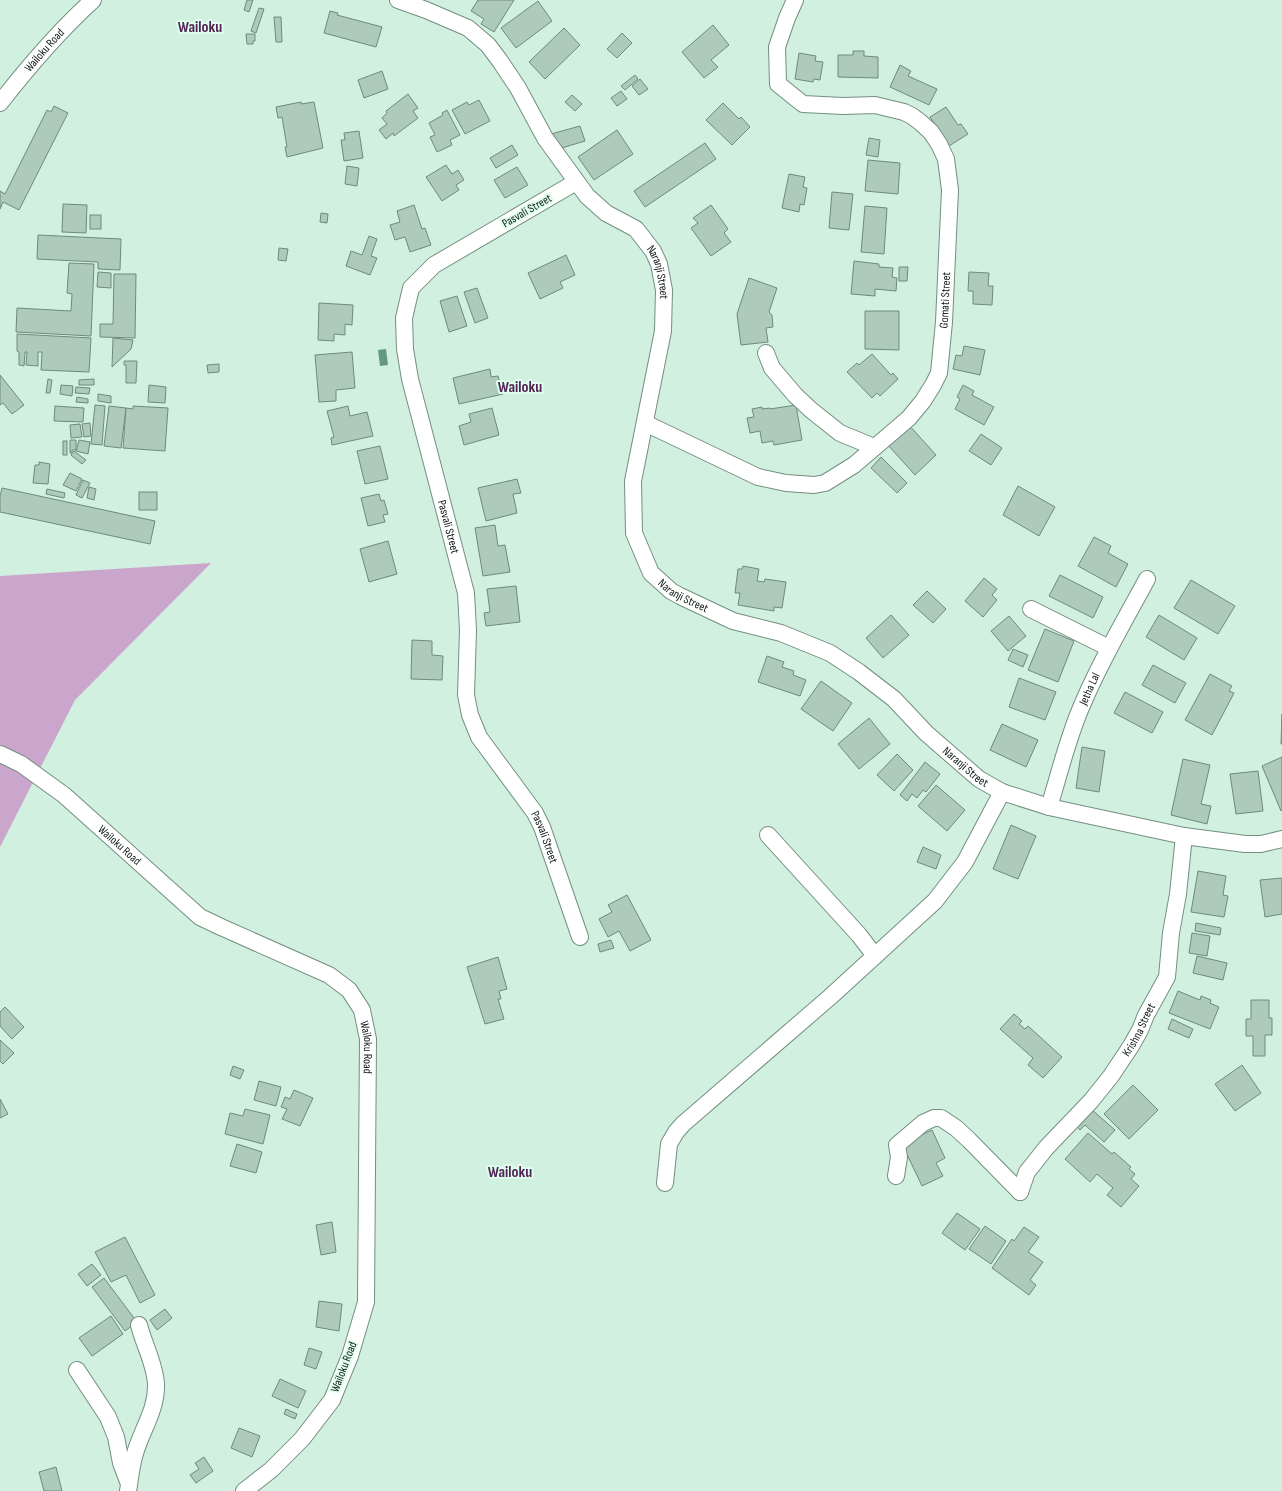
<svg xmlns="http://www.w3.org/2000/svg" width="1282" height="1491" font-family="'Sofia Sans Condensed',sans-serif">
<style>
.forest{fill:#caa6cd}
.water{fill:#65987e}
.building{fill:#adcaba;stroke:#6e8a7b}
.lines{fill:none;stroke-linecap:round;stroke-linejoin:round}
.minor-casing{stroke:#738f80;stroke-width:18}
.minor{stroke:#fff;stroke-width:16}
.labels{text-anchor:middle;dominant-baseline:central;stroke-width:4;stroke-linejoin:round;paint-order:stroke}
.street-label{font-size:12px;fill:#101b16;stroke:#dffeed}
.district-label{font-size:16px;font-weight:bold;fill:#532558;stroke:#dffeed}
</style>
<rect width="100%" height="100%" fill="#d2f0e0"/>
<!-- forest -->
<polygon class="forest" points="211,563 75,700 0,847 0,576"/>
<!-- water -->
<polygon class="water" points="386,349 388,365 380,366 378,350"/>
<!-- building -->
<g class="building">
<polygon points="247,0 253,0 249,12 244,10"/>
<polygon points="478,0 514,0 494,32 481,24 484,19 471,11"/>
<polygon points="538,1 552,21 516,48 501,28"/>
<polygon points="259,8 264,9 256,33 251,31"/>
<polygon points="330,11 338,13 337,15 382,27 376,47 324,33"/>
<polygon points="274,17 281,17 282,42 276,42"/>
<polygon points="713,25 729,45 711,60 718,67 704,78 682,52"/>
<polygon points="564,28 580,45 545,79 529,62"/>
<polygon points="622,33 632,43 617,58 607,49"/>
<polygon points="246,34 255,34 255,41 253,41 253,44 247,44"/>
<polygon points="853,51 864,51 864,56 878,57 878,78 838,77 838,55 853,55"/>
<polygon points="799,53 816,56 815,61 823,62 820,80 814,79 813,82 795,79"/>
<polygon points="900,65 911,71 908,76 937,89 929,105 890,87"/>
<polygon points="382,71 388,89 364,98 358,80"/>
<polygon points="635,75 638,79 625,90 621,86"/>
<polygon points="640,79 648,89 639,95 632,86"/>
<polygon points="621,91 627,99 617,106 611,98"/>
<polygon points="408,94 418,108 413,111 418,118 394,136 393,133 386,139 379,130 387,124 382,118 387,113 386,111"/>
<polygon points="572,95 582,104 575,111 565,102"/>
<polygon points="479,100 490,121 465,134 452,110 467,102 469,105"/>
<polygon points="301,102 301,104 314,102 323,148 287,157 285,147 287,147 282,117 278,118 276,107"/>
<polygon points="723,103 739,119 741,117 750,127 732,145 706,120"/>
<polygon points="54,106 68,113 19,210 3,202 0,209 0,191 5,194 47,110 51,112"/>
<polygon points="946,107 958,125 961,124 968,134 949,146 930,117"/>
<polygon points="447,110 460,135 450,140 452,145 437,152 430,137 435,135 429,123 443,115 442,113"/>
<polygon points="580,126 585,141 555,150 551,134"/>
<polygon points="617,130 633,154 594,180 578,157"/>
<polygon points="359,131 363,158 344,161 341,140 345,140 344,133"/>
<polygon points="869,138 880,140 878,157 866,155"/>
<polygon points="705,143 716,159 645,207 634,191"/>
<polygon points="512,145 518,155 496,168 490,158"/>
<polygon points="868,160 900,163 898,194 865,191"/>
<polygon points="446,165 452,174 458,170 464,180 456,185 459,190 442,201 426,177"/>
<polygon points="347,166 359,168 357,186 345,184"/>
<polygon points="517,167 528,185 505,198 494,180"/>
<polygon points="789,174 805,177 803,187 807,188 804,205 800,204 799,212 782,208"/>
<polygon points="832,192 853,194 849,230 829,228"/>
<polygon points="63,204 87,205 86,233 62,232"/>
<polygon points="414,205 422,229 425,228 431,245 410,252 405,237 395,240 390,225 400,222 397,211"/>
<polygon points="711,205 728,229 724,233 731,242 711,256 691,228 698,223 693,218"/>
<polygon points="865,206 887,208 884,254 861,252"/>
<polygon points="321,213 328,214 327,223 320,222"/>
<rect x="90" y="215" width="11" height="14"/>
<polygon points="38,235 121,239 120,270 98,269 98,262 37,259"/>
<polygon points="369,236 377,239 371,256 377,258 370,275 346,266 351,251 362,255"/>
<polygon points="279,248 288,249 286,261 278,260"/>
<polygon points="566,255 575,275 560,282 563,288 540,299 528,273"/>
<polygon points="854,261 879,264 879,267 893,268 892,277 897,278 896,291 875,289 875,296 851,294"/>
<polygon points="69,263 94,264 91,336 16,332 17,308 71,311 72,294 67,293"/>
<polygon points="899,267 908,267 907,281 899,281"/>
<polygon points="98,272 111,273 111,288 97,287"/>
<polygon points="969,272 989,273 988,286 993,286 992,305 973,304 973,291 968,291"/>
<polygon points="114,274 136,274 135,338 100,337 100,324 113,324"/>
<polygon points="749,278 777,288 769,312 772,315 773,327 766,328 768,342 741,345 737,314"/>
<polygon points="477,288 488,318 475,323 464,292"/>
<polygon points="457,296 467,326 449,332 440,301"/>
<polygon points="319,303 353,305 352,325 345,324 345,335 334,334 334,341 318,340"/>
<polygon points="865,311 899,311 899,350 865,349"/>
<polygon points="17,334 91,338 89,372 41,370 42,352 38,352 38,366 26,365 27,352 25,352 24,366 19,365 19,352 17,351"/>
<polygon points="113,338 133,340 131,349 112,367"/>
<polygon points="964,346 985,350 980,375 953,369 956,355 962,356"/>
<polygon points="352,352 355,388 336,390 336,401 319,402 315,355"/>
<polygon points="872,354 891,375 893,373 898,379 880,396 877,393 872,398 847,372 857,363 859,365"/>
<polygon points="124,361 137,361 136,383 126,383 126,365 124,365"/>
<polygon points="219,364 219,372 208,373 207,365"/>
<polygon points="490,369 491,377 498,376 503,394 459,404 453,378"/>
<polygon points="0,375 24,405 12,414 3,403 0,405"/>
<polygon points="48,379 52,380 50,393 46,393"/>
<polygon points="94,379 94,385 79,385 79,380"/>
<polygon points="61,385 73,386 72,396 60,394"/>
<polygon points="149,385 166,387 165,403 148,402"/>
<polygon points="963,385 974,391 972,395 994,407 984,425 955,409 960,399 957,397"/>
<polygon points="76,387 90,388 89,394 75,393"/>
<polygon points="98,394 111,396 111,403 98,401"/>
<polygon points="77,397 88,399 88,403 76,402"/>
<polygon points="95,405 105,406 102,445 91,444"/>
<polygon points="796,405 802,440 774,445 773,441 762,443 760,431 750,433 747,418 754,417 752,409 762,407 762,409 770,408 770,409"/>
<polygon points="55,406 84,408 83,422 54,421"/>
<polygon points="109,406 126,408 121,448 104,446"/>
<polygon points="133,406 168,408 165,451 123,448 126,408 133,409"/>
<polygon points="348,406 350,416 367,412 373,436 332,445 331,438 334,437 327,411"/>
<polygon points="492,408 499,435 464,445 459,426 471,422 469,414"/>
<polygon points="90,423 91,436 84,437 82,424"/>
<polygon points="80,424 82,437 71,438 70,425"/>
<polygon points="908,424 936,455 915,475 887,444"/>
<polygon points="981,434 1002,448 991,465 969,451"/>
<polygon points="70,440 76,440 76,450 72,450 72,453 70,453"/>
<polygon points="79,440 90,442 88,454 76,451"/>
<rect x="63" y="441" width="4" height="14"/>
<polygon points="380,446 388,479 365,484 357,451"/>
<polygon points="74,451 86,460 82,464 71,455"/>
<polygon points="881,457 907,483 897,493 871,468"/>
<polygon points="39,462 50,464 48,484 33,483 35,465 39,465"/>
<polygon points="70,473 82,479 76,491 63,485"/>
<polygon points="517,479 521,493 513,494 517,513 486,521 478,488"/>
<polygon points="83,480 90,483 82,498 76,495"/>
<polygon points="1018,486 1055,507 1039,536 1003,515"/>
<polygon points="89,487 96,489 94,500 87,498"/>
<polygon points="2,488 155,521 150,544 0,512 0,496"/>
<polygon points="47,489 65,493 64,498 46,494"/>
<rect x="139" y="492" width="18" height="18"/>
<polygon points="379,494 381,501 384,500 388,514 383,515 385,522 368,526 361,498"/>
<polygon points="495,525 498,546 505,545 510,572 483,576 475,528"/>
<polygon points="1094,537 1111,546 1108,553 1128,564 1116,587 1078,566"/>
<polygon points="388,541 397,574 369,582 360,549"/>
<polygon points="743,566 759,569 757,581 764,582 765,579 786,582 782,608 774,607 774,611 738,605 740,593 735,593 738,569 742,569"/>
<polygon points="1060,575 1103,597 1093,618 1049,596"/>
<polygon points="984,578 997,589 992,595 997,600 983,617 965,601"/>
<polygon points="1191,580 1235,606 1218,634 1174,608"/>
<polygon points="516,586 520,622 486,626 484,613 490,612 487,589"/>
<polygon points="927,591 946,609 933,623 913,605"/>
<polygon points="891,615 909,635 883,658 866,638"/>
<polygon points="1159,615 1197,638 1184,660 1146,637"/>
<polygon points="1009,616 1026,636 1008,651 991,631"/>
<polygon points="1045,629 1074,641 1058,682 1028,670"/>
<polygon points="412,640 432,641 432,655 443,656 442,680 411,679"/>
<polygon points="1013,649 1028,655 1023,667 1008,660"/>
<polygon points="767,656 784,662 782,667 794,671 793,675 806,680 800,696 758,682"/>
<polygon points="1153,665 1186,683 1175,703 1142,685"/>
<polygon points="1210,674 1232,686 1229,691 1234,693 1212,735 1185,720"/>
<polygon points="1019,678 1056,692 1045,720 1009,707"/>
<polygon points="821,681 852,703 833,731 801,709"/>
<polygon points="1125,692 1163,712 1152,733 1114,713"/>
<polygon points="1282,714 1282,744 1281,744"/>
<polygon points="869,718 890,744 859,769 838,744"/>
<polygon points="1002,724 1038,740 1026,767 990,750"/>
<polygon points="1082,747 1105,751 1099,792 1076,788"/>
<polygon points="897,754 913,770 894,791 877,775"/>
<polygon points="1282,757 1282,810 1281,811 1262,766"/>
<polygon points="1183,759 1210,765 1201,804 1211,806 1207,824 1171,815"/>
<polygon points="925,762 940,774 926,792 923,790 917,798 912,794 907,801 900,795"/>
<polygon points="1258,771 1263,811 1236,814 1230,774"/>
<polygon points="936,785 965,810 947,831 918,806"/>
<polygon points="1011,825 1036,836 1018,879 993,869"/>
<polygon points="923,847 941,855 936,869 917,862"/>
<polygon points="1198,871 1226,876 1223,895 1228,896 1224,917 1191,912"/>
<polygon points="1282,878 1282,914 1265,917 1260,880"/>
<polygon points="627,895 651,940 630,951 619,931 608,937 599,919 612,912 608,905"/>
<polygon points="1196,923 1221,928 1220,935 1195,931"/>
<polygon points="1192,933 1210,936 1207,956 1189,953"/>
<polygon points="611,940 614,948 600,952 598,944"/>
<polygon points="1197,956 1227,963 1223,980 1193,973"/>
<polygon points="498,957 507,989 499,991 501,999 498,999 504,1019 485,1024 467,967"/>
<polygon points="1178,991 1200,1000 1201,996 1211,1000 1210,1003 1219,1007 1210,1029 1169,1013"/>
<polygon points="1251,1000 1269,1000 1269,1018 1272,1018 1272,1035 1265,1035 1265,1056 1253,1056 1253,1036 1246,1036 1246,1019 1251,1019"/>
<polygon points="5,1007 24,1027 12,1039 0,1026 0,1012"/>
<polygon points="1014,1014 1022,1021 1019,1024 1025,1029 1028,1026 1062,1057 1043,1078 1028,1065 1033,1058 1000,1029"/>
<polygon points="1172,1019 1193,1029 1189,1038 1168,1029"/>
<polygon points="0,1040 14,1053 3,1064 0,1061"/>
<polygon points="1242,1065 1261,1093 1235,1111 1215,1084"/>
<polygon points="233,1066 244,1070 240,1079 230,1075"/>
<polygon points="259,1081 281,1087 276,1106 254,1100"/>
<polygon points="1133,1085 1158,1110 1129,1139 1104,1114"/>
<polygon points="294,1090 313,1098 300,1126 282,1119 287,1109 281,1107 285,1097 290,1099"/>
<polygon points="0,1099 8,1114 0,1118"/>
<polygon points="245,1109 270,1115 263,1144 225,1134 230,1113 243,1116"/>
<polygon points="1091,1109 1115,1130 1104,1142 1085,1125 1080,1130 1076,1126"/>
<polygon points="932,1130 945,1158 936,1163 943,1176 922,1186 902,1144"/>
<polygon points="1088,1133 1112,1154 1114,1152 1131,1167 1129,1169 1135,1174 1131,1179 1139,1186 1121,1207 1107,1195 1113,1188 1097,1174 1090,1182 1065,1159"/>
<polygon points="237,1144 262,1152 256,1173 230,1166"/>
<polygon points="957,1213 980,1229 965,1250 942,1233"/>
<polygon points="332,1222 336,1252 321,1255 316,1225"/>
<polygon points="985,1226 1006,1241 991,1264 969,1249"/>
<polygon points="1024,1227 1039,1237 1028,1252 1043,1262 1030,1280 1036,1285 1029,1295 992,1268 1012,1239 1014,1241"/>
<polygon points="125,1237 155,1295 140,1303 126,1275 111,1282 95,1252"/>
<polygon points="92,1264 101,1275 87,1286 78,1274"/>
<polygon points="104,1278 137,1322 125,1331 92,1287"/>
<polygon points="319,1301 342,1304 339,1331 316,1327"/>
<polygon points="165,1309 172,1318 157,1330 150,1320"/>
<polygon points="111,1316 123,1334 92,1356 79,1338"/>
<polygon points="309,1348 322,1352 316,1369 304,1365"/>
<polygon points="280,1379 306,1391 298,1408 272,1396"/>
<polygon points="286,1409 297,1414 295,1419 284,1414"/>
<polygon points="239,1428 260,1436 252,1457 231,1448"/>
<polygon points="204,1457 213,1471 196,1483 190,1475 199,1469 195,1463"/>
<polygon points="56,1467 62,1491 44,1491 39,1472"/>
</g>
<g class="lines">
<!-- minor casing -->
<g class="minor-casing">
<g id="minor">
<path id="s1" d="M398 0 426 10 468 28 488 45 500 61 518 88 545 138 587 196 606 213 636 229 653 251 659 264 664 290 663 331 633 481 634 533 651 573 671 591 680 596 733 621 781 633 830 653 859 672 894 699 926 733 979 779 1002 792 1049 807 1184 836 1245 844H1261L1282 839"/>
<path id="s2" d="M0 103C28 67 59 31 93 0"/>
<path id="s3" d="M576 182 434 265 411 288 404 318 405 349 410 379 466 593 468 630 466 695 470 715 479 737 535 813 542 827 580 937"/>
<polyline points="766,353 772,368 795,395 811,410 840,433 874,447"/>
<path id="s4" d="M645 423 758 477 786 483 814 485 825 483 854 465 909 418 923 401 933 385 939 373 944 322 950 190 946 159 939 144 931 132 920 122 912 116 904 112 875 105 843 106 803 104 778 84 777 47 787 18 795 0"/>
<polyline points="1031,609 1109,648"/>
<path id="s5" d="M0 754 21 764 64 795 200 917 221 927 329 975 349 990 362 1010 368 1039 366 1302 350 1356 332 1400 302 1439 271 1470 244 1491"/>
<path id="s6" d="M1049 807C1060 772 1068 736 1083 703 1101 660 1125 620 1147 579"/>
<polyline points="768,835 859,935 875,956"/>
<polyline points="896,1176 899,1157 897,1145 923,1123 934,1118 941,1118 956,1128 969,1140 1020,1192"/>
<polyline points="665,1183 669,1144 676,1132 683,1124 830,997 935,901 965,862 1002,792"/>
<path id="s7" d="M1020 1192 1027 1172 1035 1162 1046 1148 1091 1101 1111 1076 1131 1046 1140 1030 1146 1015 1167 977 1171 933 1178 894 1184 836"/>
<polyline points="77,1370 108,1417 116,1437 121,1463 129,1484"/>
<path d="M128 1491C130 1480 131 1468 134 1457 140 1432 157 1411 156 1384 155 1364 144 1345 139 1325"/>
</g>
</g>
<!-- minor -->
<use href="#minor" class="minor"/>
</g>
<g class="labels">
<!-- street labels -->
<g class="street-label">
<text stroke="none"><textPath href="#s2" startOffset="69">Wailoku Road</textPath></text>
<text transform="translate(527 211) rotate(-30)">Pasvali Street</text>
<text stroke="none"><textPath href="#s1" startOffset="392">Naranji Street</textPath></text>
<text stroke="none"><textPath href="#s4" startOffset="427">Gomati Street</textPath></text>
<text stroke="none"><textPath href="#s3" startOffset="442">Pasvali Street</textPath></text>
<text stroke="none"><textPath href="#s1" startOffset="740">Naranji Street</textPath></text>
<text stroke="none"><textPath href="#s6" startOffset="125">Jetha Lal</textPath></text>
<text stroke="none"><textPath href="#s1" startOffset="1076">Naranji Street</textPath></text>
<text stroke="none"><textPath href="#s3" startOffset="777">Pasvali Street</textPath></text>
<text stroke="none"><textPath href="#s5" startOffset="151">Wailoku Road</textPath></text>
<text stroke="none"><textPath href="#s7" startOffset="203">Krishna Street</textPath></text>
<text stroke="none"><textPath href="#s5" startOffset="487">Wailoku Road</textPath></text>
<text transform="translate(344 1367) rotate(-69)">Wailoku Road</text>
</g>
<!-- district labels -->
<g class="district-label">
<text x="200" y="27">Wailoku</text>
<text x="520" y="387">Wailoku</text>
<text x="510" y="1172">Wailoku</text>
</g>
</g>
</svg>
